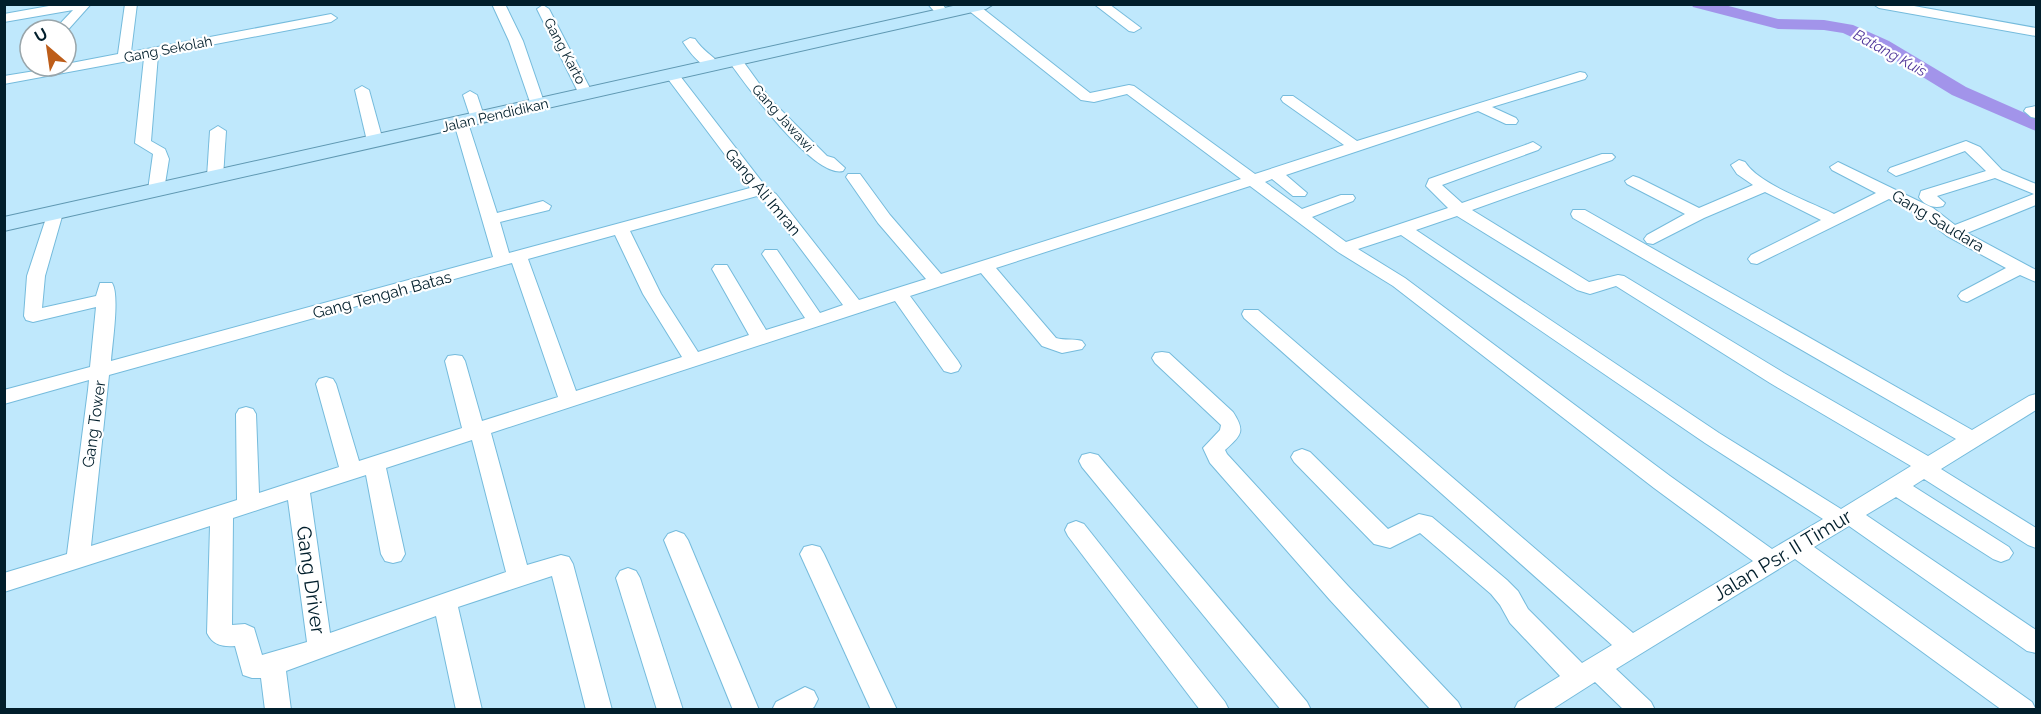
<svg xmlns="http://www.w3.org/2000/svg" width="2041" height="714" font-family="Raleway,sans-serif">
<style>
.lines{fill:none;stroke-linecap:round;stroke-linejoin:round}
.river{fill:#a294ea;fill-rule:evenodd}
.minor-casing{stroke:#75bbdc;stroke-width:2}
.major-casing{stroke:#5f98b2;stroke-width:2}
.minor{fill:#fff;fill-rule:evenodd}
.major{fill:#bee8fd;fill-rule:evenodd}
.labels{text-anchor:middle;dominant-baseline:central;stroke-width:4.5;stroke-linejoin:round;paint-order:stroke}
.far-street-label{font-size:14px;fill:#011e2b;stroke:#fff}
.far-water-label{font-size:15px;font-style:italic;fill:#50379a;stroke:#fff}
.street-label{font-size:16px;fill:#011e2b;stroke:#fff}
.near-street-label{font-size:20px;fill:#011e2b;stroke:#fff}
</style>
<rect width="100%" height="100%" fill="#bfe8fc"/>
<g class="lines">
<!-- river -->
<polygon class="river" points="1691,4 1721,4 1778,19 1824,20 1853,25 1889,41 1966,87 2036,118 2036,131 1952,95 1877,49 1843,33 1824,30 1778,29 1693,7"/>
<!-- minor casing -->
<g class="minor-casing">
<g id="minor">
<polygon points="60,4 91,4 66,32 66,30 54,30 73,10 4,22 4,14"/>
<polygon points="125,4 137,4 131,52 331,14 337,18 331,22 158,55 151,141 165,149 169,159 164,190 156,195 148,190 153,154 135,143 144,58 4,84 4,76 66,66 66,64 118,54"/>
<polygon points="492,4 505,4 523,41 545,105 543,108 533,108 531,105 509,41"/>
<polygon points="928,4 942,4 950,14 949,17 939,17"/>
<path d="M967 4H977L1090 93 1129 85 1134 86 1255 174 1344 145 1283 102 1281 99 1283 96H1293L1357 141 1580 72 1585 73 1587 76 1585 79 1492 107 1516 118 1518 121 1516 124H1506L1478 111 1286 175 1307 193 1305 196H1293L1272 179 1265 182 1302 209 1341 195H1353L1355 198 1353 201 1312 217 1346 242 1448 208 1426 186 1429 179 1528 144 1533 142 1541 147 1538 150 1442 185 1462 203 1602 154H1612L1615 157 1612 160 1472 210 1589 282 1618 275 1624 276 1784 373 1928 456 1956 439 1573 218 1571 214 1573 210H1585L1972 430 2029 396 2036 394V410L1941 469 2036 528V548L2028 545 1924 479 1913 486 2009 547 2013 553 2009 559 2001 562 1993 559 1896 497 1866 515 2036 630V653L2027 651 1849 526 1814 547 2032 702 2036 710H2002L1795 559 1616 669 1651 702 1655 710H1624L1595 682 1551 710H1514L1518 702 1560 676 1510 623 1500 605 1491 594 1420 533 1390 548 1374 544 1294 462 1291 457 1294 452 1302 449 1310 452 1388 529 1419 514 1432 517 1507 580 1518 591 1528 609 1582 663 1612 645 1244 318 1242 314 1244 310H1258L1633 633 1753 561 1654 488 1393 286 1338 252 1250 186 996 268 1056 338C1065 341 1073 338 1082 341L1085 345 1082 349 1062 353 1042 346 981 273 910 296 958 361 961 366 958 371 951 373 944 371 895 301 491 433 527 565 561 555 569 557 573 564 612 710H586L552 576 458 607 482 710H456L436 616 286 671 291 710H265L261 678H252L243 675 235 646C222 647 213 645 207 633L210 526 4 592V573L67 554 88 390 89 380 4 404V390L90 367 96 307 33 322 26 320 24 316 27 276 49 209 55 208 63 213 45 276 42 308 96 296 100 283H112C120 295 112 345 111 361L493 257 454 123 456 120H466L468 123 497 213 543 201 551 206 549 210 500 222 509 253 750 188 665 75 672 71 677 72 766 187 776 194 859 300 926 279 878 223 846 177 848 174H860L890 215 941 274 1241 179 1127 94 1094 102 1081 100 968 10ZM757 196 764 200 843 305 820 313 777 250H765L762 254 805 318 766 330 727 265H715L712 269 749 335 698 352 661 294 630 231ZM1457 216 1577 290 1590 294 1616 286 1770 383 1911 466 1841 509 1719 433 1416 230ZM615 235 643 294 682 357 576 391 528 259ZM1401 235 1705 443 1823 519 1772 549 1670 476 1405 278 1358 249ZM512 263 558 397 482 421 465 361 462 356 455 355 448 356 445 361 462 428 359 461 336 384 333 379 326 377 319 379 316 384 339 467 259 493 256 414 253 409 246 407 239 409 236 414 237 500 91 546 109 375ZM472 440 506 572 330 633 310 493 366 475 381 554 385 561 393 563 401 561 405 554 386 468ZM288 500 307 642 262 655 254 628 245 624 232 625 233 518Z"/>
<polygon points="1094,4 1109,4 1141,28 1134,32 1129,31"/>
<polygon points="1873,4 1903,4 2036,28 2036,36 1879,8"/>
<polygon points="543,5 549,9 593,94 591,97 586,98 579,94 537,9"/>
<path d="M690 38 695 39C702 50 712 55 721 65L719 68C703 71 691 54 683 42Z"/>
<path d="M735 56 740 57 771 100 827 156 834 158 845 168 843 171C814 179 745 84 728 60Z"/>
<polygon points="362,86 369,90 383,141 380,144 375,146 367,141 355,90"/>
<polygon points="470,91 477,95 485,119 483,122 473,122 471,119 463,95"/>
<polygon points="2036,106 2036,118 2031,117 2024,111 2026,108"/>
<polygon points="218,126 226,131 223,177 215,182 207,177 210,131"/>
<path d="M1966 141 1980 147 2002 170 2036 184V205L1967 233 2036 270V282L2020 275 1967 302 1961 300 1958 296 1961 292 2006 268 1947 236 1921 216 1889 199 1757 264 1751 263 1748 259 1751 255 1821 220 1765 192 1704 218 1653 244 1647 243 1644 239 1647 235 1685 214 1627 184 1625 181 1633 176 1639 178 1699 208 1753 185 1737 174 1731 165 1739 160 1745 162C1760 185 1809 201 1834 214L1876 193 1832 170 1830 167 1838 162 1933 208 1955 225 2034 194 1995 178 1937 196 1945 203 1943 206C1934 209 1924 205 1919 197L1921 191 1986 171 1965 151 1902 174 1896 176 1888 171 1890 168Z"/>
<path d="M1162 352 1169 353 1233 412C1246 432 1241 435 1225 450L1227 454 1348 586 1458 702 1462 710H1431L1330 600 1210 463 1203 448 1220 430 1221 425 1155 363 1152 358 1155 353Z"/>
<polygon points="1090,453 1098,455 1307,702 1311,710 1281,710 1082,467 1079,461 1082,455"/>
<polygon points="1076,521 1084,524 1225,702 1229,710 1200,710 1068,536 1065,530 1068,524"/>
<polygon points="676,531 684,534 688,540 759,710 733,710 664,540 668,534"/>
<polygon points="812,545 820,547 824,554 897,710 871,710 800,554 804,547"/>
<polygon points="628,568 636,571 640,578 683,710 657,710 616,578 620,571"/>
<polygon points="805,687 814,691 818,699 814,707 810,710 772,710 776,702"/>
</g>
</g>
<!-- major casing -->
<g class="major-casing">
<polygon id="major" points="962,4 994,4 986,9 4,231 4,217"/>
</g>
<!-- minor -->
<use href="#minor" class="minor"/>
<!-- major -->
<use href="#major" class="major"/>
</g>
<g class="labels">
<!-- far-street labels -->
<g class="far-street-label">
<text transform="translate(168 49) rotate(-11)">Gang Sekolah</text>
<text transform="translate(565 51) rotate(62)">Gang Karto</text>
<text transform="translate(495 115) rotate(-13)">Jalan Pendidikan</text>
<text transform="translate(783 118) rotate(48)">Gang Jawawi</text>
</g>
<!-- far-water labels -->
<g class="far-water-label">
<text transform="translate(1890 53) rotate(29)">Batang Kuis</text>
</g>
<!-- street labels -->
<g class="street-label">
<text transform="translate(763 192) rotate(50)">Gang Ali Imran</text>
<text transform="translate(1938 221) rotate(31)">Gang Saudara</text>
<text transform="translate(382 295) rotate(-15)">Gang Tengah Batas</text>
<text transform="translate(94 424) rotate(-82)">Gang Tower</text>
</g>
<!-- near-street labels -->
<g class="near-street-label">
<text transform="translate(1782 555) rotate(-31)">Jalan Psr. II Timur</text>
<text transform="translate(311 580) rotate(82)">Gang Driver</text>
</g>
</g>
<!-- border -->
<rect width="2041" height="714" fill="none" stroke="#011e2b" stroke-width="12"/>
<!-- north arrow -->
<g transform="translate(48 48) rotate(331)"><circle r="28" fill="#ffffff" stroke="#99a5aa" stroke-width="1.5"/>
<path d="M0-4.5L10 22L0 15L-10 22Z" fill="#bd5d19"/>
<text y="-9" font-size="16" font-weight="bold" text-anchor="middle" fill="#011e2b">U</text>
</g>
</svg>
